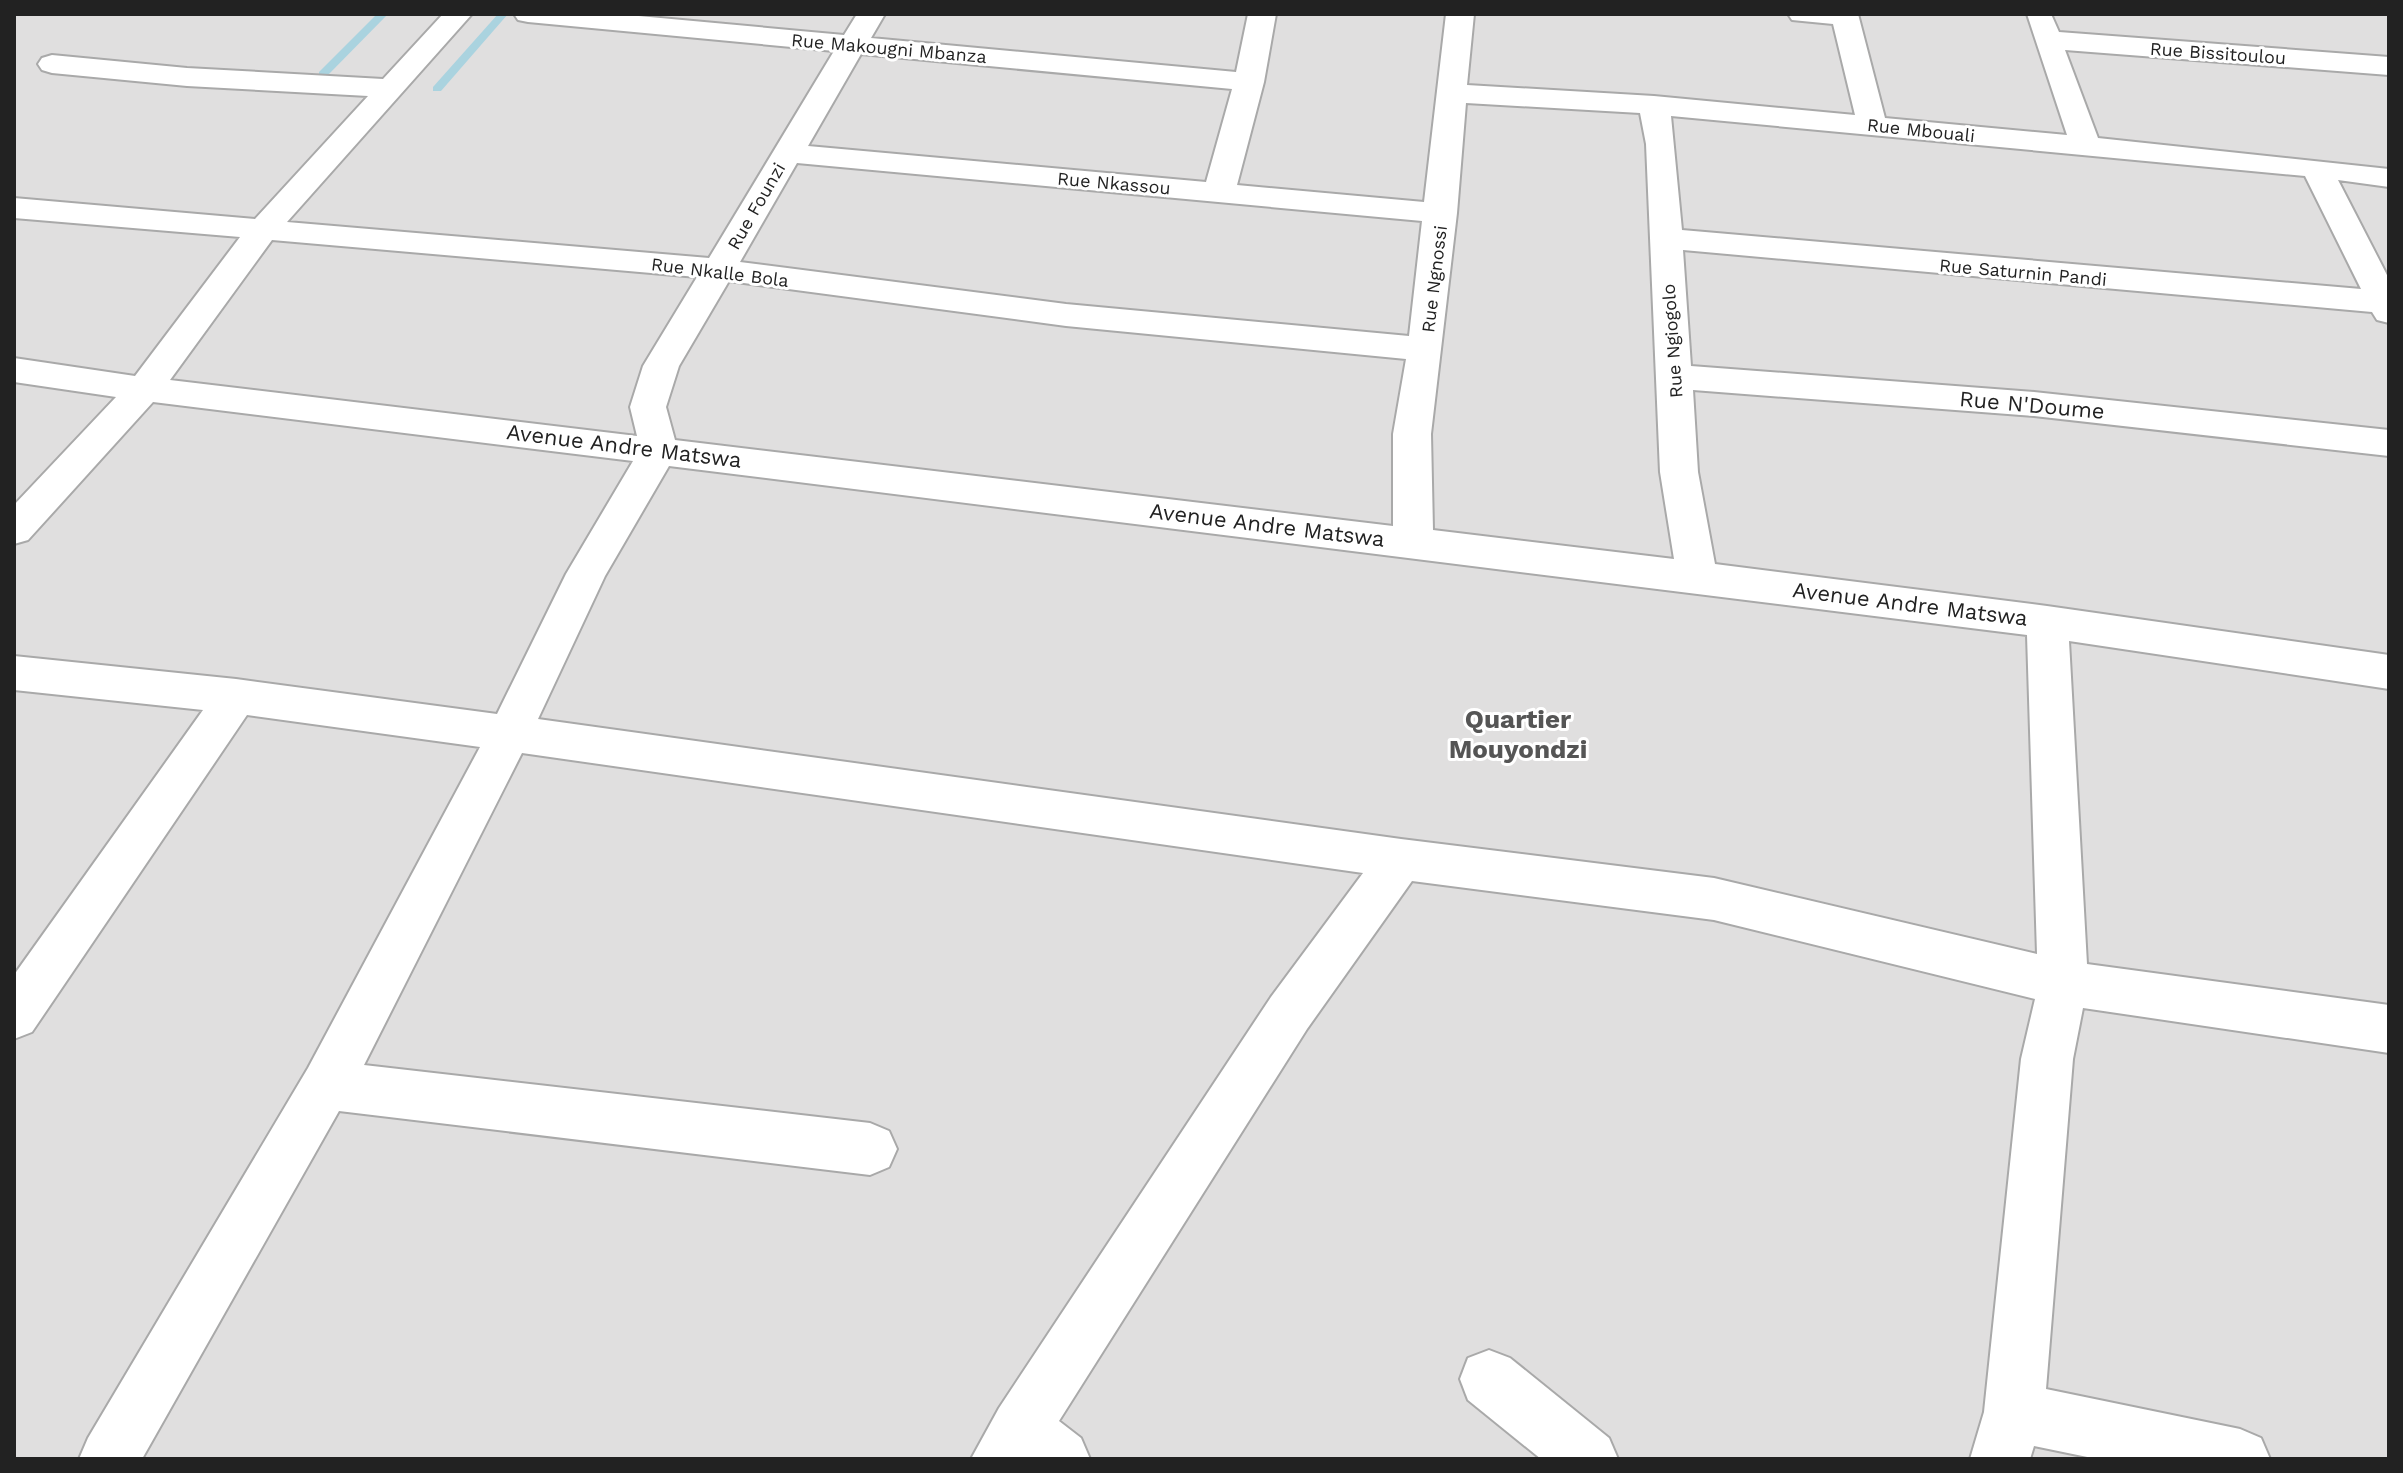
<svg xmlns="http://www.w3.org/2000/svg" width="2403" height="1473" font-family="'Work Sans',sans-serif">
<style>
.residential{fill:#e0dfdf}
.lines{fill:none;stroke-linecap:round;stroke-linejoin:round}
.stream{fill:#aad3df;fill-rule:evenodd}
.minor-casing{stroke:#a9a9a9;stroke-width:4}
.minor{fill:#fff;fill-rule:evenodd}
.labels{text-anchor:middle;dominant-baseline:central;stroke-width:6;stroke-linejoin:round;paint-order:stroke}
.far-street-label{font-size:18px;fill:#222;stroke:#fff}
.street-label{font-size:22px;fill:#222;stroke:#fff}
.quarter-label{font-size:26px;font-weight:bold;fill:#555;stroke:#fff}
</style>
<rect width="100%" height="100%" fill="#f2efe9"/>
<!-- residential -->
<rect class="residential" x="14" y="14" width="2375" height="1445"/>
<g class="lines">
<!-- stream -->
<g class="stream">
<polygon points="377,14 388,14 327,76 319,76 319,72"/>
<polygon points="498,14 508,14 441,91 433,91 433,87"/>
</g>
<!-- minor casing -->
<g class="minor-casing">
<g id="minor">
<path d="M443 14H472L287 222 709 258 834 51 528 22 518 20 514 14H617L844 35 857 14H885L871 38 1236 72 1248 14H1276L1264 82 1237 185 1424 202 1446 14H1474L1467 85 1654 96 1855 115 1833 24 1792 20 1788 14H1858L1885 118 2067 135 2027 14H2051L2059 32 2389 57V75L2065 50 2098 138 2389 169V187L2338 180 2389 279V323L2377 320 2372 312 1683 250 1691 366 2034 392 2389 430V456L2034 416 1693 390 1698 472 1715 564 2047 606 2389 655V689L2069 641 2087 964 2389 1005V1053L2083 1008 2073 1059 2046 1389 2240 1429 2261 1438 2270 1459H2097L2034 1446 2030 1459H1970L1984 1412 2021 1059 2035 999 1714 920 1412 881 1307 1029 1059 1421 1081 1438 1090 1459H971L999 1408 1271 997 1363 873 522 753 364 1065 870 1123 889 1131 897 1149 889 1167 870 1175 339 1111 142 1459H79L88 1438 308 1068 480 747 247 715 32 1032 14 1039V975L203 710 14 690V656L236 679 497 714 566 574 633 461 153 402 28 540 14 544V505L116 397 14 382V358L135 376 240 237 14 218V198L255 219 368 96 187 86 52 73 42 70 38 64 42 58 52 55 187 68 383 79ZM861 54 1232 89 1206 182 808 146ZM1466 103 1640 113 1646 144 1660 472 1674 559 1433 530 1431 434 1457 213ZM1671 116 2305 176 2361 289 1682 230ZM797 163 1422 221 1409 336 1066 304 740 262ZM272 240 697 277 643 366 630 407 637 436 170 380ZM729 281 1066 326 1406 359 1393 434V526L675 440 666 407 679 366ZM669 466 2027 635 2037 954 1714 878 1401 839 538 719 605 576Z"/>
<polygon points="1489,1350 1510,1358 1609,1438 1618,1459 1541,1459 1468,1400 1460,1379 1468,1358"/>
</g>
</g>
<!-- minor -->
<use href="#minor" class="minor"/>
</g>
<g class="labels">
<!-- far-street labels -->
<g class="far-street-label">
<text transform="translate(889 48) rotate(5)">Rue Makougni Mbanza</text>
<text transform="translate(2218 53) rotate(4)">Rue Bissitoulou</text>
<text transform="translate(1921 130) rotate(6)">Rue Mbouali</text>
<text transform="translate(1114 183) rotate(5)">Rue Nkassou</text>
<text transform="translate(756 206) rotate(-60)">Rue Founzi</text>
<text transform="translate(720 272) rotate(7)">Rue Nkalle Bola</text>
<text transform="translate(2023 272) rotate(5)">Rue Saturnin Pandi</text>
<text transform="translate(1434 279) rotate(-83)">Rue Ngnossi</text>
<text transform="translate(1672 341) rotate(-94)">Rue Ngiogolo</text>
</g>
<!-- street labels -->
<g class="street-label">
<text transform="translate(2032 405) rotate(5)">Rue N'Doume</text>
<text transform="translate(624 446) rotate(7)">Avenue Andre Matswa</text>
<text transform="translate(1267 525) rotate(7)">Avenue Andre Matswa</text>
<text transform="translate(1910 604) rotate(7)">Avenue Andre Matswa</text>
</g>
<!-- quarter labels -->
<g class="quarter-label">
<text x="1518" y="719">Quartier<tspan x="1518" dy="30">Mouyondzi</tspan></text>
</g>
</g>
<!-- border -->
<rect width="2403" height="1473" fill="none" stroke="#222222" stroke-width="32"/>
</svg>
